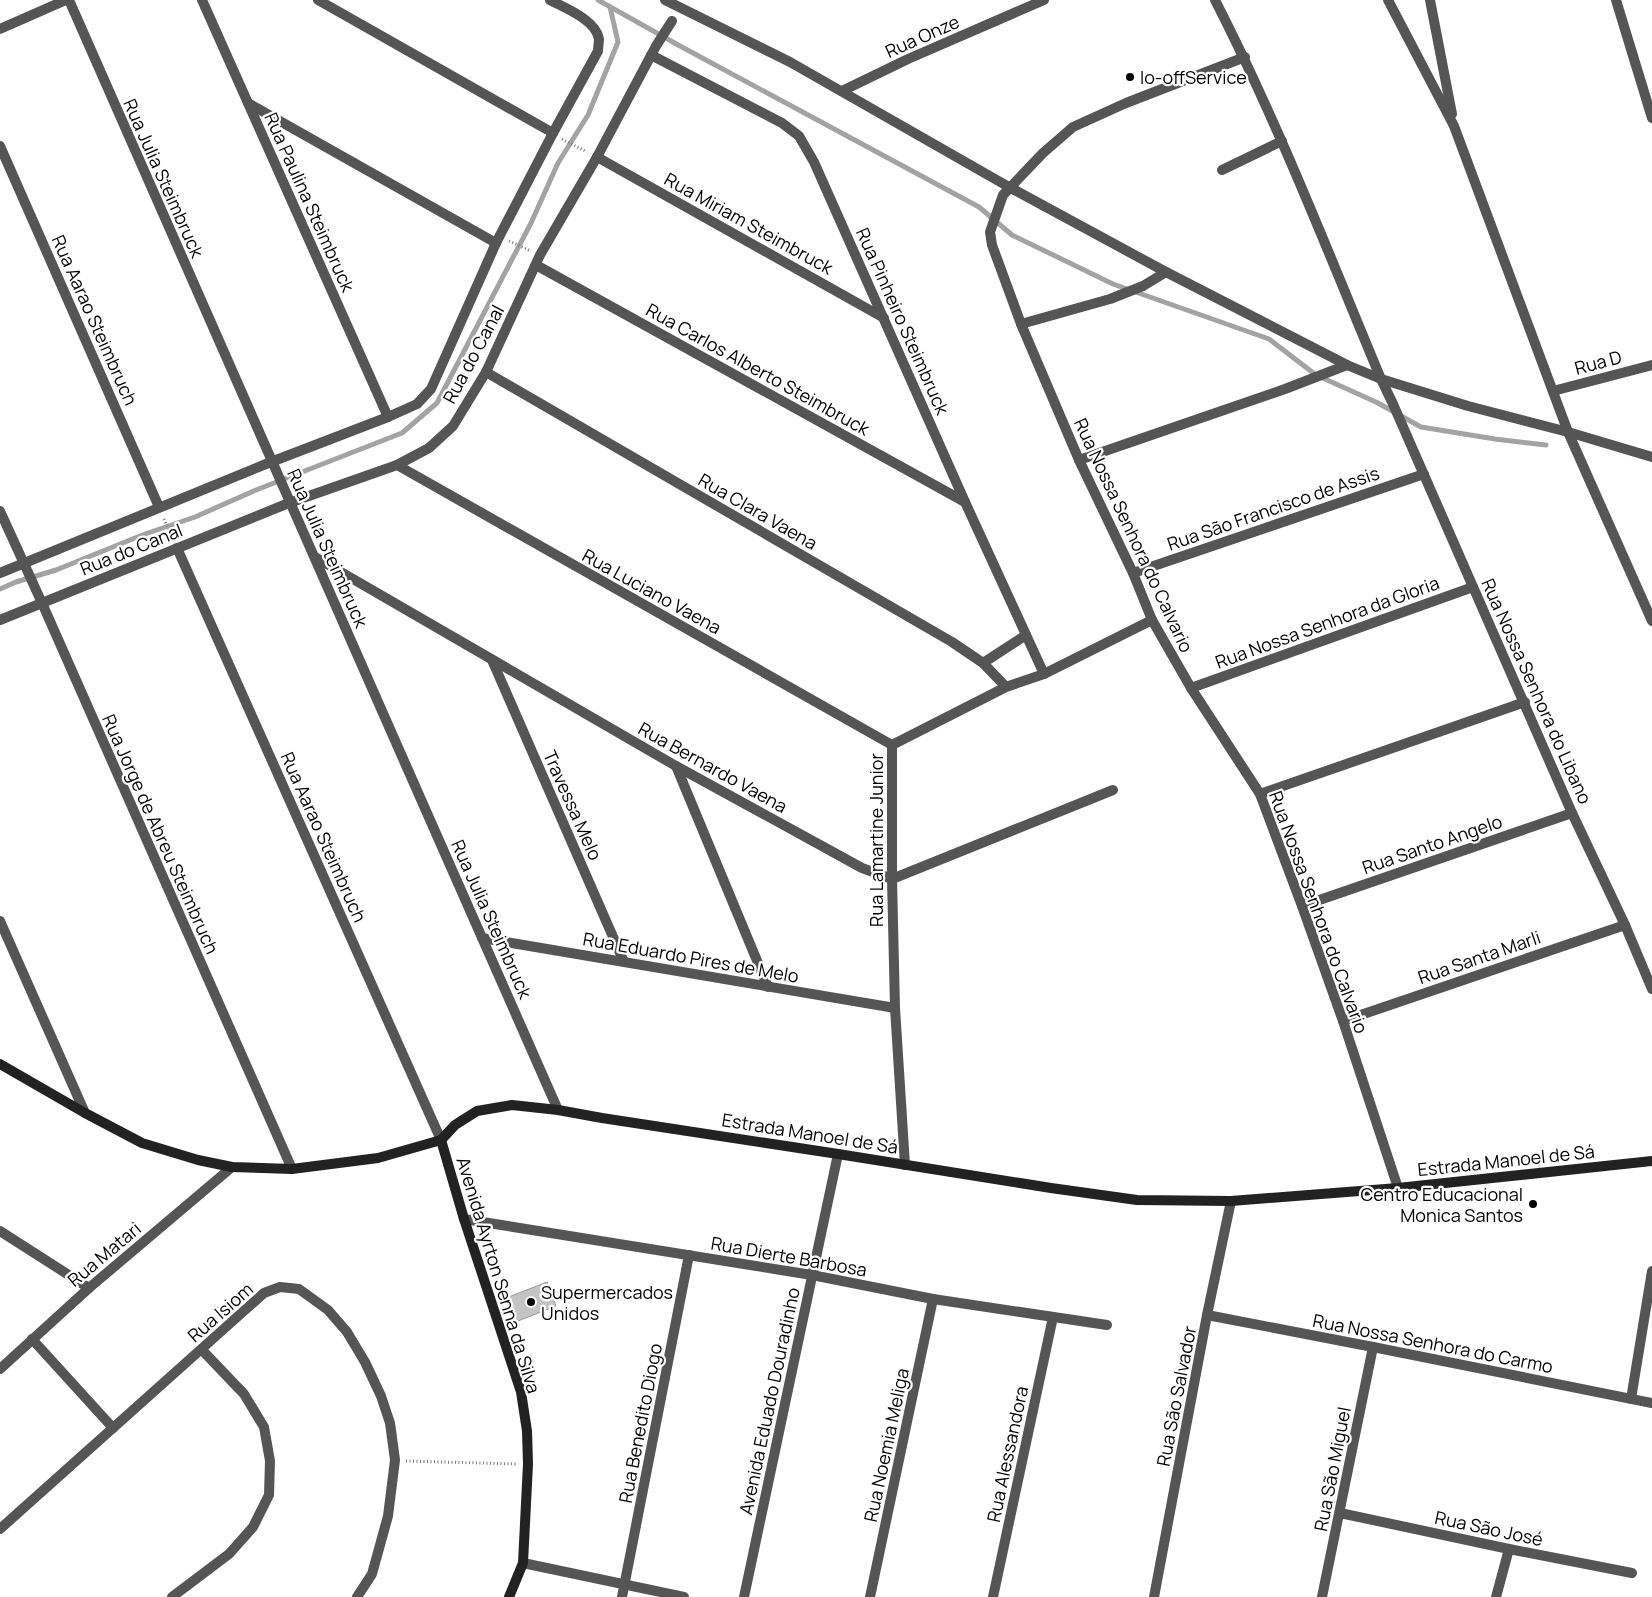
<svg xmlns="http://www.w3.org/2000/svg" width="1652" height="1597" font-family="Manrope,sans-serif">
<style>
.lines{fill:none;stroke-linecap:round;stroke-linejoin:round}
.stream{stroke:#a3a3a3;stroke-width:5}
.building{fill:#c4c4c4;stroke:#999}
.path{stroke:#777;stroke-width:3;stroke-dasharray:1 2.5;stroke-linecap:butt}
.street{stroke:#555;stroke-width:10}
.secondary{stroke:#222;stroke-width:10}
.poi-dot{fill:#000;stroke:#fff;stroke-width:2}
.labels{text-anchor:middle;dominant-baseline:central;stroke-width:4.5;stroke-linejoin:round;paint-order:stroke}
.street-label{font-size:18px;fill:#000;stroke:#fff}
.poi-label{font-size:18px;fill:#000;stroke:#fff;text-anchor:start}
</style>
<rect width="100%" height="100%" fill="#fff"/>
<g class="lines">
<!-- stream -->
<g class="stream">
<polyline points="598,0 680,46 979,207 1012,235 1113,284 1269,339 1316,375 1376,402 1421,427 1495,439 1546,445"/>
<polyline points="0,589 16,582 56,570 145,534 195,517 256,490 402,433 437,403 531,223 558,163 588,115 618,42 610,7"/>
</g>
</g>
<!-- building -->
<polygon class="building" points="547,1282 556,1306 513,1323 506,1298"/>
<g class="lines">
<!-- path -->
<g class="path">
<polyline points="562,139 587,152"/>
<polyline points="509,241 531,251"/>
<polyline points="164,519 173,538"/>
<polyline points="406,1461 517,1464"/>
</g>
<!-- street -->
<g class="street">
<path d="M69 0C231 370 395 740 558 1110"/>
<polyline points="202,0 388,417"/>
<polyline points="318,0 553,133"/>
<polyline points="665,0 790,62 1009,187 1166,272 1347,365 1381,379 1468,406 1568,432 1652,457"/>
<path d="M1215 0C1278 123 1328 252 1381 379L1393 404 1572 813 1625 925 1652 989"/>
<polyline points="1388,0 1454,126 1568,432 1652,621"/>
<polyline points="1430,0 1452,114"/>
<polyline points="1616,0 1652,118"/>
<polyline points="0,29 66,0"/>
<polyline points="651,55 782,123 799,136 814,162 965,502 1044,674"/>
<polyline points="1245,57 1126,103 1073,127 1043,153 1003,195 990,232 992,245 1021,324 1079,460 1133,573 1152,620 1191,688 1260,794 1302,906 1343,1021 1398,1188"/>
<polyline points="842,91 908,59 1044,0"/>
<polyline points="248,103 496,243"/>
<polyline points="0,146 159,507"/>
<polyline points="597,157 884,318"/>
<polyline points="1222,170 1282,141"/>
<polyline points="536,265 965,502"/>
<polyline points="1021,324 1110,299 1143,286 1166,272"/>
<polyline points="486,372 952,642 983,663 1006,687"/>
<polyline points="1553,391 1652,365"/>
<polyline points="1079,460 1285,389 1347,365"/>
<polyline points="397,465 892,745"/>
<polyline points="0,511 42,603 292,1169"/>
<polyline points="177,548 441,1140"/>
<polyline points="315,557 676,766 862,868 892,879 1113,790"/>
<path d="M0 573 271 462 388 417 417 404 431 389 496 243 553 133 598 51C598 47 599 42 599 39 596 20 565 8 550 0"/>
<polyline points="1133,573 1424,474"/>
<polyline points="0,620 289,503 397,465 429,448 453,426 486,372 540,255 597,157 656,46 672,21"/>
<polyline points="492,660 624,962"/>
<polyline points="983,663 1026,635"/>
<polyline points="1191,688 1473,587"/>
<polyline points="892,745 892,879 895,1008 905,1165"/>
<polyline points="892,745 1006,687 1044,674 1152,620"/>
<polyline points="676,766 768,987"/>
<polyline points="1260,794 1525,702"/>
<polyline points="1302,906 1572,813"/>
<polyline points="0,921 85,1113"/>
<polyline points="482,938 895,1008"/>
<polyline points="1343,1021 1625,925"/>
<polyline points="464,1219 812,1275 933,1299 1107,1325"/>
<polyline points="0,1231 89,1288"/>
<polyline points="1207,1315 1373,1347 1652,1403"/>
<polyline points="32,1339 113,1428"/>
<polyline points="0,1369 89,1288 232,1167"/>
<polyline points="1631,1399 1652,1271"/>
<polyline points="1340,1513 1509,1549 1632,1573"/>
<polyline points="0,1529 264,1293 280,1287 299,1289 328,1310 347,1332 365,1362 381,1396 390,1423 395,1460 388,1516 372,1574 357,1597"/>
<polyline points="523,1563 684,1597"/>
<polyline points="172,1597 229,1554 253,1527 269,1495 270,1461 264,1427 244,1394 202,1350"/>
<polyline points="622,1597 689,1255"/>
<polyline points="744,1597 838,1154"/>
<polyline points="870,1597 933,1299"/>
<polyline points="993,1597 1053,1317"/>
<polyline points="1154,1597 1207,1315 1231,1201"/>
<polyline points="1322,1597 1373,1347"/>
<polyline points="1496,1597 1509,1549"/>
</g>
<!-- secondary -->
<g class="secondary">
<polyline points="0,1064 85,1113 142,1143 198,1160 232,1167 292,1169 378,1158 441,1140 455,1125 477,1111 512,1105 558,1110 602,1118 838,1154 1051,1188 1137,1200 1231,1201 1398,1188 1652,1161"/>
<polyline points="441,1140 464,1219 521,1392 527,1431 528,1464 523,1563 509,1597"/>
</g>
</g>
<!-- markers -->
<g class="poi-dot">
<circle cx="1130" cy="77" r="5"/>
<circle cx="1533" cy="1204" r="5"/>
<circle cx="531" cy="1302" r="5"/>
</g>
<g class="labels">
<!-- street labels -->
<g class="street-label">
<text transform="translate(922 36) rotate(-24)">Rua Onze</text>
<text transform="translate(164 178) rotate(66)">Rua Julia Steimbruck</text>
<text transform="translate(310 202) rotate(66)">Rua Paulina Steimbruck</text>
<text transform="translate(749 223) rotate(29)">Rua Miriam Steimbruck</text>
<text transform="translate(95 320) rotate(66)">Rua Aarao Steimbruch</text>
<text transform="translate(903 321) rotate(66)">Rua Pinheiro Steimbruck</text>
<text transform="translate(473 354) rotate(-62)">Rua do Canal</text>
<text transform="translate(1598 362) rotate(-15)">Rua D</text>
<text transform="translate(758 369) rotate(29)">Rua Carlos Alberto Steimbruck</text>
<text transform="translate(1273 508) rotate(-19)">Rua São Francisco de Assis</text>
<text transform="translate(758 511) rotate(30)">Rua Clara Vaena</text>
<text transform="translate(1134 535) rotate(65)">Rua Nossa Senhora do Calvario</text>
<text transform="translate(328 548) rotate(66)">Rua Julia Steimbruck</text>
<text transform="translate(131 549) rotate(-22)">Rua do Canal</text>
<text transform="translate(652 591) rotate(29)">Rua Luciano Vaena</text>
<text transform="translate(1327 622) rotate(-20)">Rua Nossa Senhora da Gloria</text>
<text transform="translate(1537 691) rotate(66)">Rua Nossa Senhora do Libano</text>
<text transform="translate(713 767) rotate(29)">Rua Bernardo Vaena</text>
<text transform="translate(573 805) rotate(66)">Travessa Melo</text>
<text transform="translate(161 834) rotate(66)">Rua Jorge de Abreu Steimbruch</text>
<text transform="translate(324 837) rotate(66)">Rua Aarao Steimbruch</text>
<text transform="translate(876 840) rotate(-90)">Rua Lamartine Junior</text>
<text transform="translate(1432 844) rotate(-19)">Rua Santo Angelo</text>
<text transform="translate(1319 912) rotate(70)">Rua Nossa Senhora do Calvario</text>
<text transform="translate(492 919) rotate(66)">Rua Julia Steimbruck</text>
<text transform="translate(691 957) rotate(10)">Rua Eduardo Pires de Melo</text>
<text transform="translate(1479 957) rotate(-19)">Rua Santa Marli</text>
<text transform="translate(810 1133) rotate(9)">Estrada Manoel de Sá</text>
<text transform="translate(1506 1160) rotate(-6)">Estrada Manoel de Sá</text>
<text transform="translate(104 1254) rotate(-40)">Rua Matari</text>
<text transform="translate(789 1256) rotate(10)">Rua Dierte Barbosa</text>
<text transform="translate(499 1275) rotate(73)">Avenida Ayrton Senna da Silva</text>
<text transform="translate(220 1312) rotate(-41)">Rua Isiom</text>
<text transform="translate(1433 1343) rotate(11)">Rua Nossa Senhora do Carmo</text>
<text transform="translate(1176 1396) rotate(-79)">Rua São Salvador</text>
<text transform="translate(769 1401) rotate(-78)">Avenida Eduado Douradinho</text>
<text transform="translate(640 1423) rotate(-79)">Rua Benedito Diogo</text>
<text transform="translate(886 1445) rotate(-78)">Rua Noemia Meliga</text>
<text transform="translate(1007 1454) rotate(-78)">Rua Alessandora</text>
<text transform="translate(1332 1469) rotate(-79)">Rua São Miguel</text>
<text transform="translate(1489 1528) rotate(12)">Rua São José</text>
</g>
<!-- poi labels -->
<g class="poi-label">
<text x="1140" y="77">Io-offService</text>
<text x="1523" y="1194" text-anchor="end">Centro Educacional<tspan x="1523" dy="21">Monica Santos</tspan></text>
<text x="541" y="1292">Supermercados<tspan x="541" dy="21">Unidos</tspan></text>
</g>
</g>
</svg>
